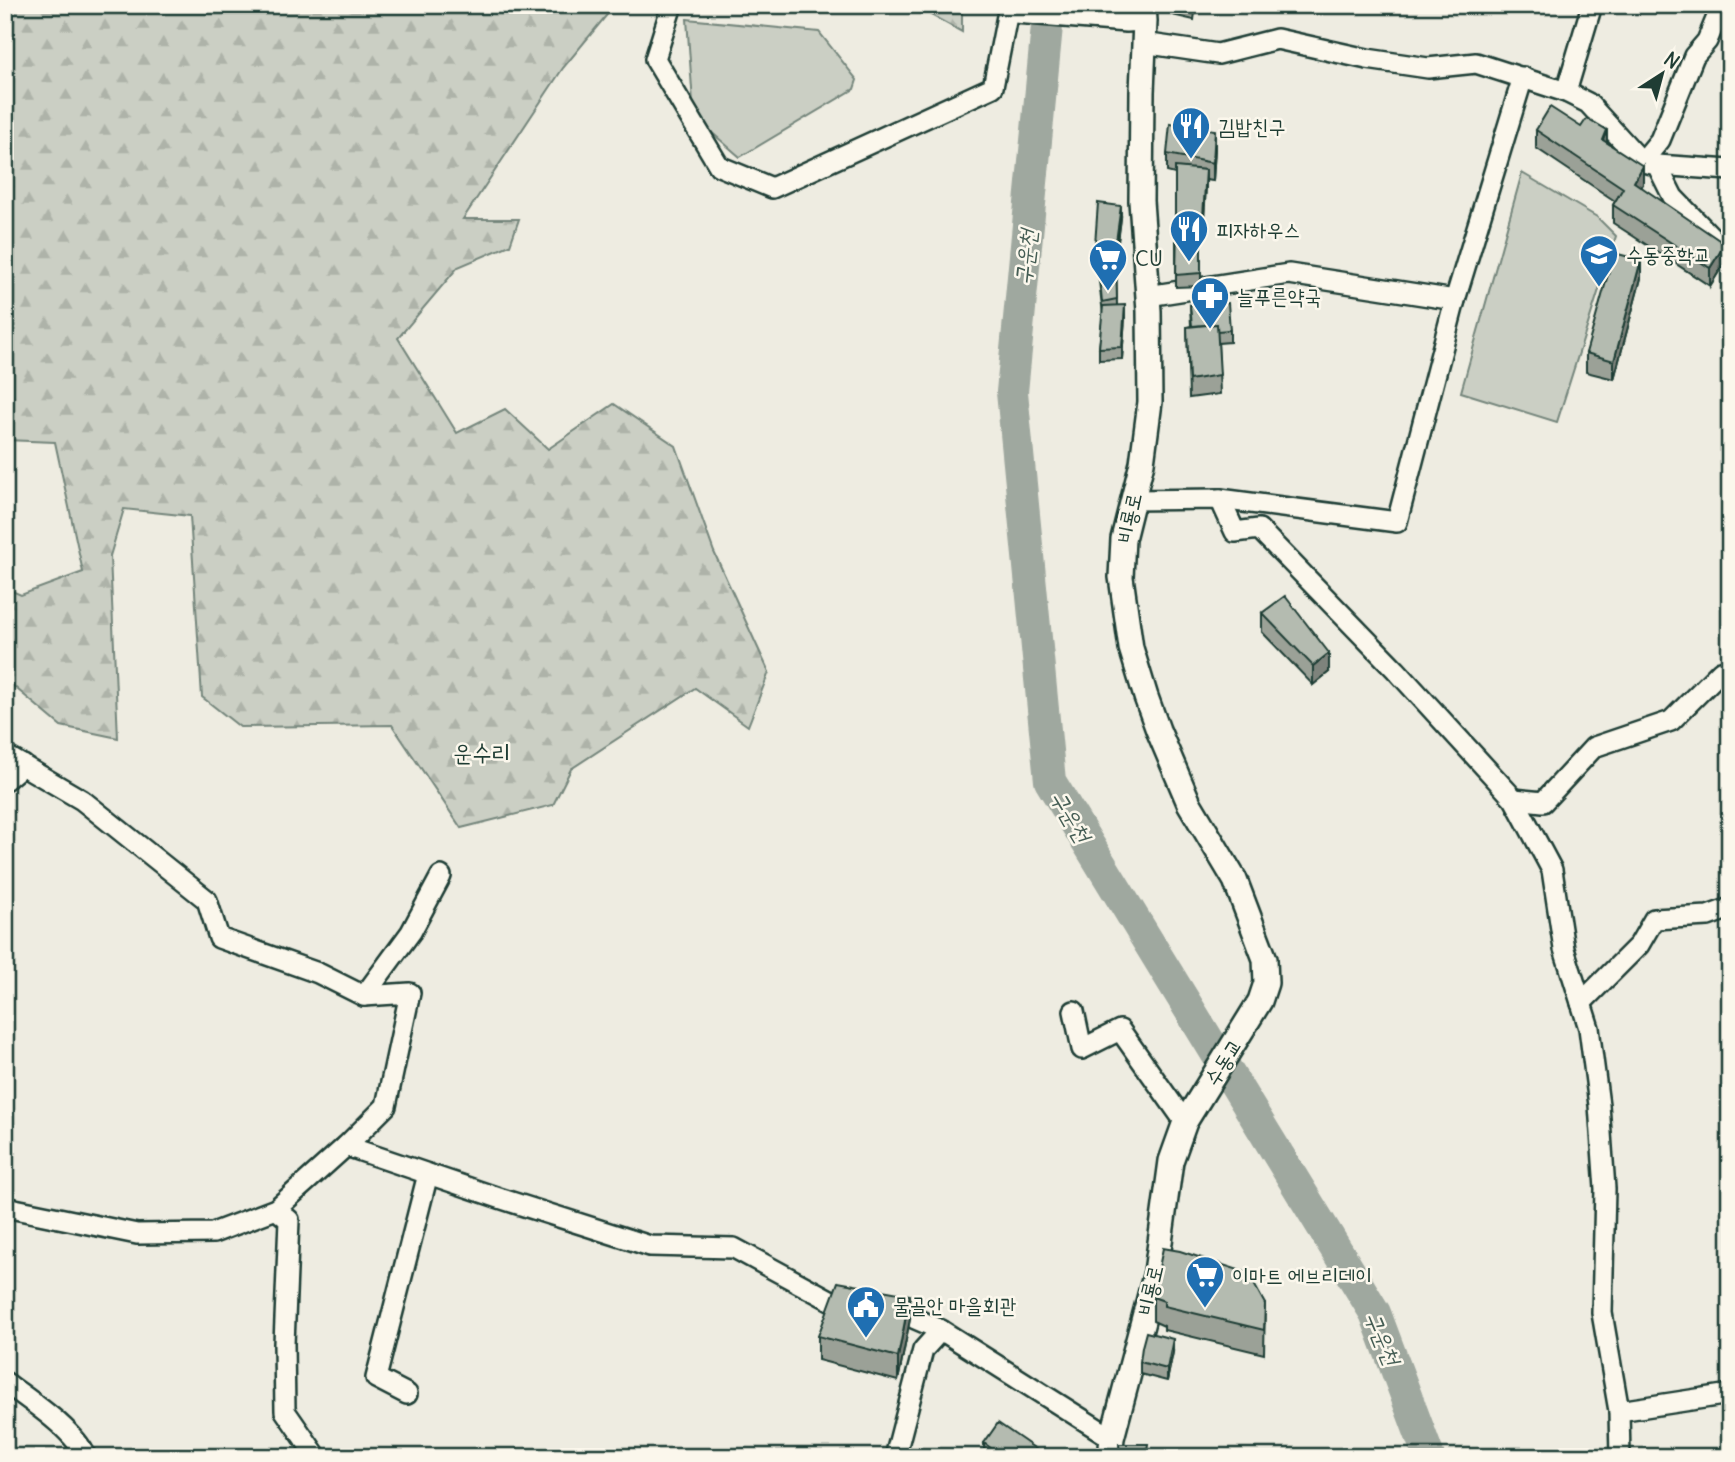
<svg xmlns="http://www.w3.org/2000/svg" width="1735" height="1462" font-family="Delius,'Poor Story',sans-serif">
<style>
.forest{fill:url(#forest-firs);stroke:#75867c;stroke-width:2}
.green{fill:#cbcfc4;stroke:#75867c;stroke-width:2}
.lines{fill:none;stroke-linecap:round;stroke-linejoin:round}
.river{stroke:#9fa89f;stroke-width:32}
.minor-casing{stroke:#1f3d34;stroke-width:24}
.major-casing{stroke:#1f3d34;stroke-width:28}
.minor{stroke:#fbf7ec;stroke-width:19}
.major{stroke:#fbf7ec;stroke-width:23}
.wall{fill:#9ba197;stroke:#1f3d34;stroke-width:2}
.shaded-wall{fill:#7e837b;stroke:#1f3d34;stroke-width:2}
.building{fill:#b4bbb0;stroke:#1f3d34;stroke-width:2}
.labels{text-anchor:middle;dominant-baseline:central;stroke-width:5;stroke-linejoin:round;paint-order:stroke}
.poi-label{font-size:21px;fill:#1f3d34;stroke:#fbf7ec;text-anchor:start}
.street-label{font-size:21px;fill:#1f3d34;stroke:#fbf7ec}
.water-label{font-size:23px;font-style:italic;fill:#455d54;stroke:#fbf7ec}
.quarter-label{font-size:24px;fill:#1f3d34;stroke:#fbf7ec}
</style>
<defs>
<pattern id="forest-firs" width="22" height="20" patternUnits="userSpaceOnUse" patternTransform="scale(1.75)"><rect width="22" height="20" fill="#cbcfc4"/><path d="M5 1l3.5 6h-7zM16 11l3.5 6h-7z" fill="#aeb3a9"/></pattern>
</defs>
<rect width="100%" height="100%" fill="#eeece1"/>
<filter id="ink" filterUnits="userSpaceOnUse"><feTurbulence type="fractalNoise" baseFrequency=".0143" numOctaves="2"/><feDisplacementMap in="SourceGraphic" scale="14" xChannelSelector="R" yChannelSelector="G"/><feConvolveMatrix kernelMatrix="1 2 1 2 8 2 1 2 1" color-interpolation-filters="sRGB"/></filter>
<g filter="url(#ink)">
<!-- forest -->
<g class="forest">
<polygon points="5,5 615,5 563,68 463,219 519,219 510,245 458,267 398,338 457,433 505,409 548,449 614,404 676,446 714,552 769,672 748,726 695,688 571,769 553,805 461,828 392,725 240,727 202,697 190,516 124,509 110,556 118,738 61,726 5,679 5,588 21,595 83,572 55,442 5,440"/>
<polygon points="927,5 962,5 962,32 927,13"/>
</g>
<!-- green -->
<g class="green">
<polygon points="687,19 819,32 857,80 854,89 740,157 694,117"/>
<polygon points="1522,173 1597,217 1616,236 1557,422 1461,392"/>
</g>
<g class="lines">
<!-- river -->
<polyline class="river" points="1049,5 1012,392 1050,781 1375,1313 1429,1457"/>
<!-- minor casing -->
<g class="minor-casing">
<g id="minor">
<polyline points="672,5 655,59 719,166 772,188 993,87 1008,11"/>
<polyline points="1007,5 1008,11 1015,13 1126,22 1145,21"/>
<polyline points="1143,43 1218,54 1277,39 1367,59 1428,68 1476,63 1566,92 1588,103 1642,162 1657,165 1673,197 1730,256"/>
<polyline points="1566,92 1592,5"/>
<polyline points="1642,162 1660,140 1694,56 1707,41 1722,5"/>
<polyline points="1657,165 1730,170"/>
<polyline points="1148,296 1289,274 1455,300"/>
<polyline points="1220,499 1235,532 1259,529 1396,670 1514,799 1552,870 1564,949 1589,1028 1599,1105 1605,1189 1602,1313 1619,1411 1620,1457"/>
<polyline points="1132,500 1220,499 1397,522 1455,300 1523,77"/>
<polyline points="5,755 82,800 207,900 219,938 318,973 364,996 410,993 386,1106 346,1146"/>
<polyline points="5,780 23,765"/>
<polyline points="1514,799 1543,802 1594,747 1671,721 1721,671 1730,670"/>
<polyline points="364,996 411,932 441,876"/>
<polyline points="1581,1003 1639,945 1654,919 1708,916 1730,908"/>
<polyline points="1074,1011 1082,1049 1120,1030 1185,1122"/>
<polyline points="5,1207 137,1234 213,1233 276,1209 346,1146 499,1198 650,1246 734,1248 830,1300 855,1306"/>
<polyline points="276,1209 289,1220 284,1344 285,1411 317,1457"/>
<polyline points="885,1312 911,1317 941,1330 1112,1438"/>
<path d="M5 1382C30 1401 74 1429 86 1457"/>
<polyline points="407,1394 376,1378 428,1174"/>
<polyline points="1619,1411 1730,1394"/>
<polyline points="895,1457 923,1350 941,1330"/>
</g>
</g>
<!-- major casing -->
<g class="major-casing">
<polyline id="major" points="1110,1457 1112,1438 1156,1272 1171,1161 1185,1122 1260,1001 1266,983 1265,959 1235,880 1189,803 1158,730 1146,697 1131,648 1121,577 1123,539 1142,463 1150,402 1149,311 1141,201 1142,92 1145,21 1144,5"/>
</g>
<!-- minor -->
<use href="#minor" class="minor"/>
<!-- major -->
<use href="#major" class="major"/>
</g>
<!-- wall -->
<g class="wall">
<polygon points="1172,5 1196,5 1194,20 1172,15"/>
<polygon points="1536,130 1607,143 1643,184 1641,187 1725,262 1710,286 1613,223 1613,205 1615,201 1536,148"/>
<polygon points="1215,148 1213,181 1206,180 1203,235 1201,235 1201,286 1176,287 1176,234 1175,234 1175,174 1167,172 1167,154"/>
<polygon points="1121,218 1116,259 1117,305 1125,317 1122,359 1099,360 1099,348 1103,314 1098,273 1098,260 1106,260 1095,258 1095,245"/>
<polygon points="1641,278 1614,379 1586,372 1586,353"/>
<polygon points="1190,305 1230,330 1230,342 1218,343 1220,394 1189,398 1187,327 1191,326"/>
<polygon points="1262,613 1329,672 1313,685 1262,632"/>
<polygon points="1153,1297 1265,1304 1264,1354 1164,1330 1164,1326 1153,1321"/>
<polygon points="910,1319 898,1381 818,1360 818,1336"/>
<polygon points="1173,1352 1167,1381 1140,1374 1140,1362"/>
<polygon points="984,1443 1040,1457 986,1457 984,1455"/>
</g>
<!-- shaded-wall -->
<g class="shaded-wall">
<polygon points="1215,130 1215,148 1213,181 1213,163"/>
<polygon points="1607,130 1607,149 1603,140"/>
<polygon points="1643,166 1643,184 1634,200 1634,182"/>
<polygon points="1206,170 1206,188 1203,235 1203,217"/>
<polygon points="1121,206 1121,218 1115,261 1115,249"/>
<polygon points="1725,244 1725,262 1710,286 1710,268"/>
<polygon points="1641,260 1641,278 1614,379 1614,361"/>
<polygon points="1125,305 1125,317 1122,359 1122,347"/>
<polygon points="1329,653 1329,672 1313,685 1313,666"/>
<polygon points="910,1295 910,1319 898,1381 898,1357"/>
<polygon points="1173,1339 1173,1352 1167,1381 1167,1369"/>
</g>
<!-- building -->
<g class="building">
<polygon points="1550,107 1581,127 1587,118 1607,130 1603,140 1643,166 1634,182 1725,244 1710,268 1613,205 1623,188 1536,130"/>
<polygon points="1170,124 1215,130 1213,163 1167,154"/>
<polygon points="1175,167 1206,170 1203,217 1175,216"/>
<polygon points="1098,203 1121,206 1115,249 1095,245"/>
<polygon points="1177,226 1201,227 1201,273 1176,275"/>
<polygon points="1614,253 1641,260 1614,361 1586,353"/>
<polygon points="1116,259 1117,299 1102,302 1098,260"/>
<polygon points="1228,303 1230,330 1217,331 1217,324 1192,326 1190,305"/>
<polygon points="1125,305 1122,347 1099,348 1103,306"/>
<polygon points="1217,324 1220,375 1189,380 1187,327"/>
<polygon points="1285,596 1329,653 1313,666 1262,613"/>
<polygon points="1163,1248 1180,1251 1248,1273 1265,1304 1264,1330 1164,1306 1164,1301 1153,1297"/>
<polygon points="838,1282 910,1295 898,1357 818,1336"/>
<polygon points="1146,1332 1173,1339 1167,1369 1140,1362 1142,1347"/>
<polygon points="998,1423 1040,1452 1036,1457 1003,1457 984,1443"/>
<polygon points="1119,1444 1148,1444 1146,1457 1120,1457"/>
</g>
</g>
<!-- icons -->
<defs>
<g id="restaurant-pin" transform="scale(2.0125)"><path d="M0 17L-7.5 6A9.5 9.5 0 1 1 7.5 6Z" fill="#1f6fb2" stroke="#fbf7ec"/><path d="M-5-6h1v4h1v-4h1v4h1v-4h1v5L-1.5 .5V6h-2V.5L-5-1ZM5-6V6H3V1.5H1.5Q1.5-4 5-6Z" fill="#fff"/></g>
<g id="school-pin" transform="scale(2.0125)"><path d="M0 17L-7.5 6A9.5 9.5 0 1 1 7.5 6Z" fill="#1f6fb2" stroke="#fbf7ec"/><path d="M0-5L7-2L0 1L-7-2ZM-4 1L0 2.5L4 1V4Q0 6-4 4Z" fill="#fff"/></g>
<g id="supermarket-pin" transform="scale(2.0125)"><path d="M0 17L-7.5 6A9.5 9.5 0 1 1 7.5 6Z" fill="#1f6fb2" stroke="#fbf7ec"/><path d="M-6-5.5h2.5l.6 2H6L4.5 2H-2.5L-4.4-4H-6ZM-1.5 3.2a1.3 1.3 0 1 0 .1 0ZM3 3.2a1.3 1.3 0 1 0 .1 0Z" fill="#fff"/></g>
<g id="pharmacy-pin" transform="scale(2.0125)"><path d="M0 17L-7.5 6A9.5 9.5 0 1 1 7.5 6Z" fill="#1f6fb2" stroke="#fbf7ec"/><path d="M-2-6h4v4h4v4h-4v4h-4v-4h-4v-4h4Z" fill="#fff"/></g>
<g id="civic-pin" transform="scale(2.0125)"><path d="M0 17L-7.5 6A9.5 9.5 0 1 1 7.5 6Z" fill="#1f6fb2" stroke="#fbf7ec"/><path d="M-.6-6.5H3V-4.5H.6V-3L4-1V1h2V6H-6V1h2V-1L-.6-3ZM-1.2 2.5V6h2.4V2.5Z" fill="#fff"/></g>
</defs>
<g fill-rule="evenodd">
<use href="#restaurant-pin" x="1191" y="126"/>
<use href="#restaurant-pin" x="1189" y="229"/>
<use href="#school-pin" x="1599" y="254"/>
<use href="#supermarket-pin" x="1108" y="258"/>
<use href="#pharmacy-pin" x="1210" y="296"/>
<use href="#supermarket-pin" x="1205" y="1275"/>
<use href="#civic-pin" x="866" y="1305"/>
</g>
<g class="labels">
<!-- poi labels -->
<g class="poi-label">
<text x="1218" y="126">김밥친구</text>
<text x="1216" y="229">피자하우스</text>
<text x="1626" y="254">수동중학교</text>
<text x="1135" y="258">CU</text>
<text x="1237" y="296">늘푸른약국</text>
<text x="1232" y="1275">이마트 에브리데이</text>
<text x="893" y="1305">물골안 마을회관</text>
</g>
<!-- street labels -->
<g class="street-label">
<text transform="translate(1129 518) rotate(-78)">비룡로</text>
<text transform="translate(1223 1062) rotate(-58)">수동교</text>
<text transform="translate(1150 1290) rotate(-77)">비룡로</text>
</g>
<!-- water labels -->
<g class="water-label">
<text transform="translate(1025 257) rotate(-84)">구운천</text>
<text transform="translate(1071 816) rotate(59)">구운천</text>
<text transform="translate(1383 1338) rotate(67)">구운천</text>
</g>
<!-- quarter labels -->
<g class="quarter-label">
<text x="482" y="752">운수리</text>
</g>
</g>
<!-- margin -->
<rect width="1735" height="1462" fill="none" stroke="#fbf7ec" stroke-width="28"/>
<rect x="14" y="14" width="1707" height="1434" fill="none" stroke="#1f3d34" stroke-width="2.5" filter="url(#ink)"/>
<!-- north arrow -->
<g transform="translate(1662 74) rotate(36)" stroke="#fbf7ec" stroke-width="5" paint-order="stroke">
<path d="M0-5L12 26L0 18L-12 26Z" fill="#1f3d34"/>
<text y="-10" font-size="19" font-weight="bold" text-anchor="middle" fill="#1f3d34">N</text>
</g>
</svg>
